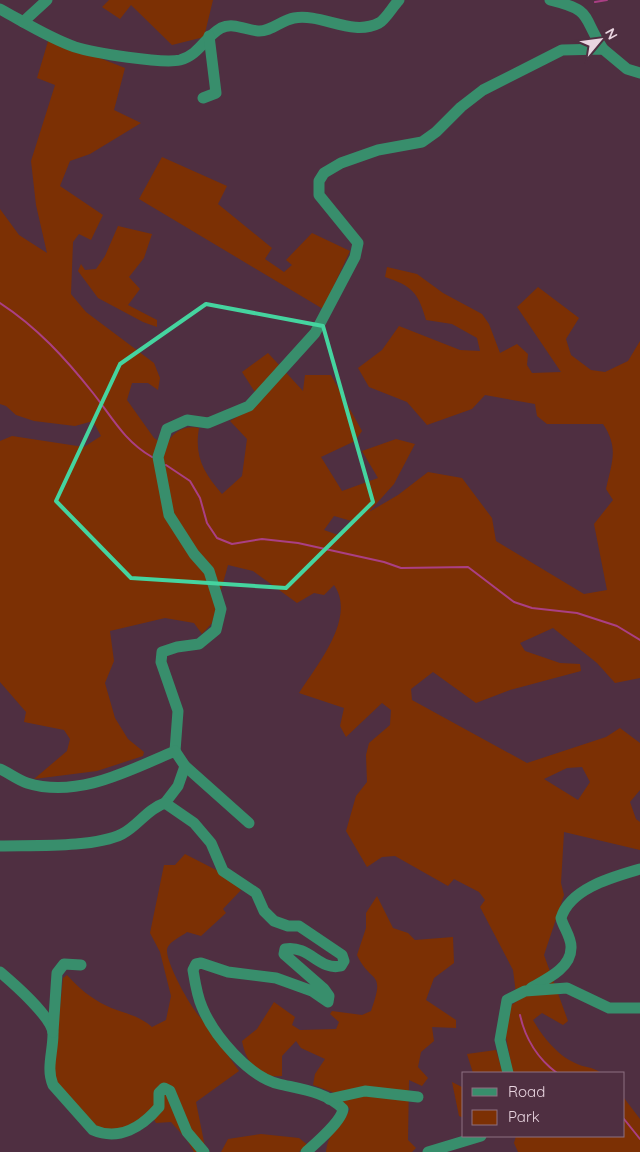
<svg xmlns="http://www.w3.org/2000/svg" width="640" height="1152" font-family="Quicksand,sans-serif">
<style>
.green{fill:#7c3004;fill-rule:evenodd}
.lines{fill:none;stroke-linecap:round;stroke-linejoin:round}
.stream{stroke:#aa3f84;stroke-width:2}
.minor{stroke:#388e6c;stroke-width:11}
.marked{fill:none;stroke:#45d49f;stroke-width:4;stroke-linejoin:round}
</style>
<rect width="100%" height="100%" fill="#4f2f41"/>
<!-- green -->
<g class="green">
<polygon points="109,0 213,0 204,37 172,45 131,5 120,19 102,7"/>
<path d="M49 38 125 68 114 110 141 123 90 154 70 161 60 186 103 215 91 240 79 234 73 242 71 294 86 312 154 363 160 378 158 390 148 383H132L127 400 154 438 166 446C172 432 184 425 199 428 194 457 204 473 222 494L242 476 247 439 230 421 254 407 260 400 242 372 268 353 303 391 305 375H331L362 431 355 441 321 457 342 491 378 478 362 451 396 439 415 444 394 484 369 512 398 495 428 472 462 478 492 518 496 541 584 594 607 590 594 524 613 500 606 489C612 462 619 448 603 424H547L537 416 535 404 485 395 472 409 427 425 407 402 369 387 358 368 382 350 399 326 460 350 480 351 477 338 452 324 426 320C418 292 412 286 385 277L387 267 417 274 443 293 482 314 489 324 500 353 517 344 528 354 527 365 532 373 561 372 517 307 538 287 579 318 566 339 571 355 591 370 605 372 628 361 640 341V678L615 683 597 663 553 628 520 643 525 651 560 663 580 664 581 671 510 690 476 703 433 672 411 689 412 700 527 763 606 737 620 728 640 743V790L630 802 636 819 640 822V850L564 832 561 883 564 895 544 955 568 1021 563 1025 542 1013 533 1020C542 1036 557 1055 575 1063 584 1068 592 1066 601 1073H513L505 1032 509 1007 517 1001 513 970 480 907 485 900 479 892 454 879 448 886 395 856 382 857 367 867 346 831 356 796 367 782 366 755 369 743 390 725 391 710 382 703 346 737 340 726 344 708 299 693C316 666 357 618 334 585L324 595 314 593 297 603 253 571 228 565 212 623 202 634 194 623 165 618 110 631 114 661 105 683 115 718 128 739 144 752 143 756 97 771 34 779 67 751 70 739 64 730 24 722 26 712 0 682V441L12 436 84 447 101 436 93 421 75 426 34 421 16 415 6 406 0 404V209L19 235 47 253 36 205 31 161 55 85 37 78ZM334 516 355 522 341 536 324 530ZM582 767 590 782 578 800 544 779 567 768Z"/>
<polygon points="162,157 227,186 218,204 272,248 265,259 284,272 292,265 286,260 312,233 350,251 323,309 139,199"/>
<polygon points="118,226 152,234 144,258 129,277 140,289 128,305 157,320 157,327 143,322 98,298 78,271 81,264 85,270 96,269 105,256"/>
<path d="M185 854 222 873 241 890 223 909 226 913 201 936 187 932C181 937 167 942 167 951 167 965 193 1013 204 1021L239 1071 196 1102 206 1152H194L187 1140 171 1122 156 1123 149 1111 137 1125 115 1131 95 1127 53 1077 63 978 67 975C79 988 90 998 107 1006 124 1014 137 1014 152 1027L166 1020 171 996 160 952 150 933 164 865H175Z"/>
<path d="M377 896 393 928 408 933 415 940 453 937 454 963 434 978 426 1000 456 1020V1028L432 1027 434 1041 421 1052 418 1067 428 1078 422 1086 409 1080 408 1140 416 1148 412 1152H326C329 1128 341 1128 350 1109L332 1092 313 1085 315 1074 325 1059 301 1048 296 1041 282 1056V1076C259 1079 246 1063 242 1041L257 1029 274 1002 295 1017 292 1025 300 1030 336 1029 339 1022 330 1014 332 1011 362 1015 371 1011C386 969 371 985 357 955L366 928V913Z"/>
<polygon points="496,1050 503,1073 473,1073 467,1054"/>
<polygon points="452,1082 464,1088 464,1118 459,1116"/>
<polygon points="624,1098 640,1119 640,1152 518,1152 514,1143 516,1136 624,1136"/>
<polygon points="261,1134 299,1138 308,1145 299,1152 221,1152 228,1139"/>
</g>
<g class="lines">
<!-- stream -->
<g class="stream">
<polyline points="595,2 607,0"/>
<path d="M0 303C37 327 66 359 93 393 112 417 124 441 152 457"/>
<polyline points="166,465 190,481 200,498 207,523 217,538 232,544 262,539 298,543 384,562 401,568 468,567 514,602 532,608 577,613 617,626 640,640"/>
<path d="M520 1015C525 1038 538 1059 557 1073"/>
<polyline points="624,1119 640,1139"/>
</g>
<!-- minor -->
<g class="minor">
<path d="M550 0C595 11 581 16 603 49"/>
<path d="M0 9C24 22 49 38 75 47 94 53 162 64 180 60 199 55 205 37 221 28 233 22 246 30 258 31 270 32 282 20 294 18 322 13 352 37 379 23 386 19 393 6 399 0"/>
<polyline points="23,22 47,0"/>
<polyline points="203,98 216,93 209,36"/>
<polyline points="175,751 178,711 161,662 162,652 177,647 199,644 216,630 221,609 209,571 194,554 169,515 158,457 167,429 187,420 208,423 249,406 315,333 355,257 358,243 319,195 319,181 324,173 341,163 378,150 422,142 436,132 461,107 483,90 562,50 603,49 627,69 640,73"/>
<polyline points="185,766 249,823"/>
<path d="M0 769C9 773 18 780 27 783 78 799 130 770 175 751L185 766 178 786 165 803"/>
<path d="M0 846C32 845 94 848 122 834 138 826 147 809 165 803L194 823 211 843 223 871 256 893 264 911 274 921 288 926H299L342 955 344 961 341 966C319 971 310 945 285 949L284 954 324 989 329 996 328 1002 312 991 276 978 228 972 201 963 196 964 193 970C195 982 197 996 202 1007 214 1036 249 1077 279 1084 300 1089 327 1092 343 1109 342 1121 315 1144 306 1152"/>
<path d="M0 972C13 983 53 1018 53 1034 53 1052 46 1069 53 1085L93 1130C119 1141 142 1127 159 1107V1093L164 1088 170 1091 187 1132 204 1152"/>
<path d="M531 988C547 979 571 968 571 948 572 938 563 927 561 918 570 888 613 877 640 869"/>
<polyline points="53,1032 57,973 64,964 81,965"/>
<polyline points="508,1073 500,1040 507,1000 525,991 567,988 609,1008 640,1008"/>
<polyline points="329,1099 365,1091 418,1097"/>
<polyline points="428,1152 481,1136"/>
</g>
</g>
<!-- marked area -->
<path class="marked" d="M206 304 323 326 373 502 286 588 131 578 56 501 120 364Z"/>
<!-- legend -->
<rect x="462" y="1072" width="162" height="65" fill="#4f2f41" stroke="#8d7181"/>
<rect x="472" y="1088" width="25" height="8" fill="#388e6c" stroke="#8d7181"/>
<text x="508" y="1097" font-size="15" fill="#e9d5e0">Road</text>
<rect x="472" y="1110" width="25" height="15" fill="#7c3004" stroke="#8d7181"/>
<text x="508" y="1122" font-size="15" fill="#e9d5e0">Park</text>
<!-- north arrow -->
<g transform="translate(600 40) rotate(61)" stroke="#4f2f41" stroke-width="4" paint-order="stroke">
<path d="M0-4L9 19L0 12L-9 19Z" fill="#e9d5e0"/>
<text y="-8" font-size="14" font-weight="bold" text-anchor="middle" fill="#e9d5e0">N</text>
</g>
</svg>
